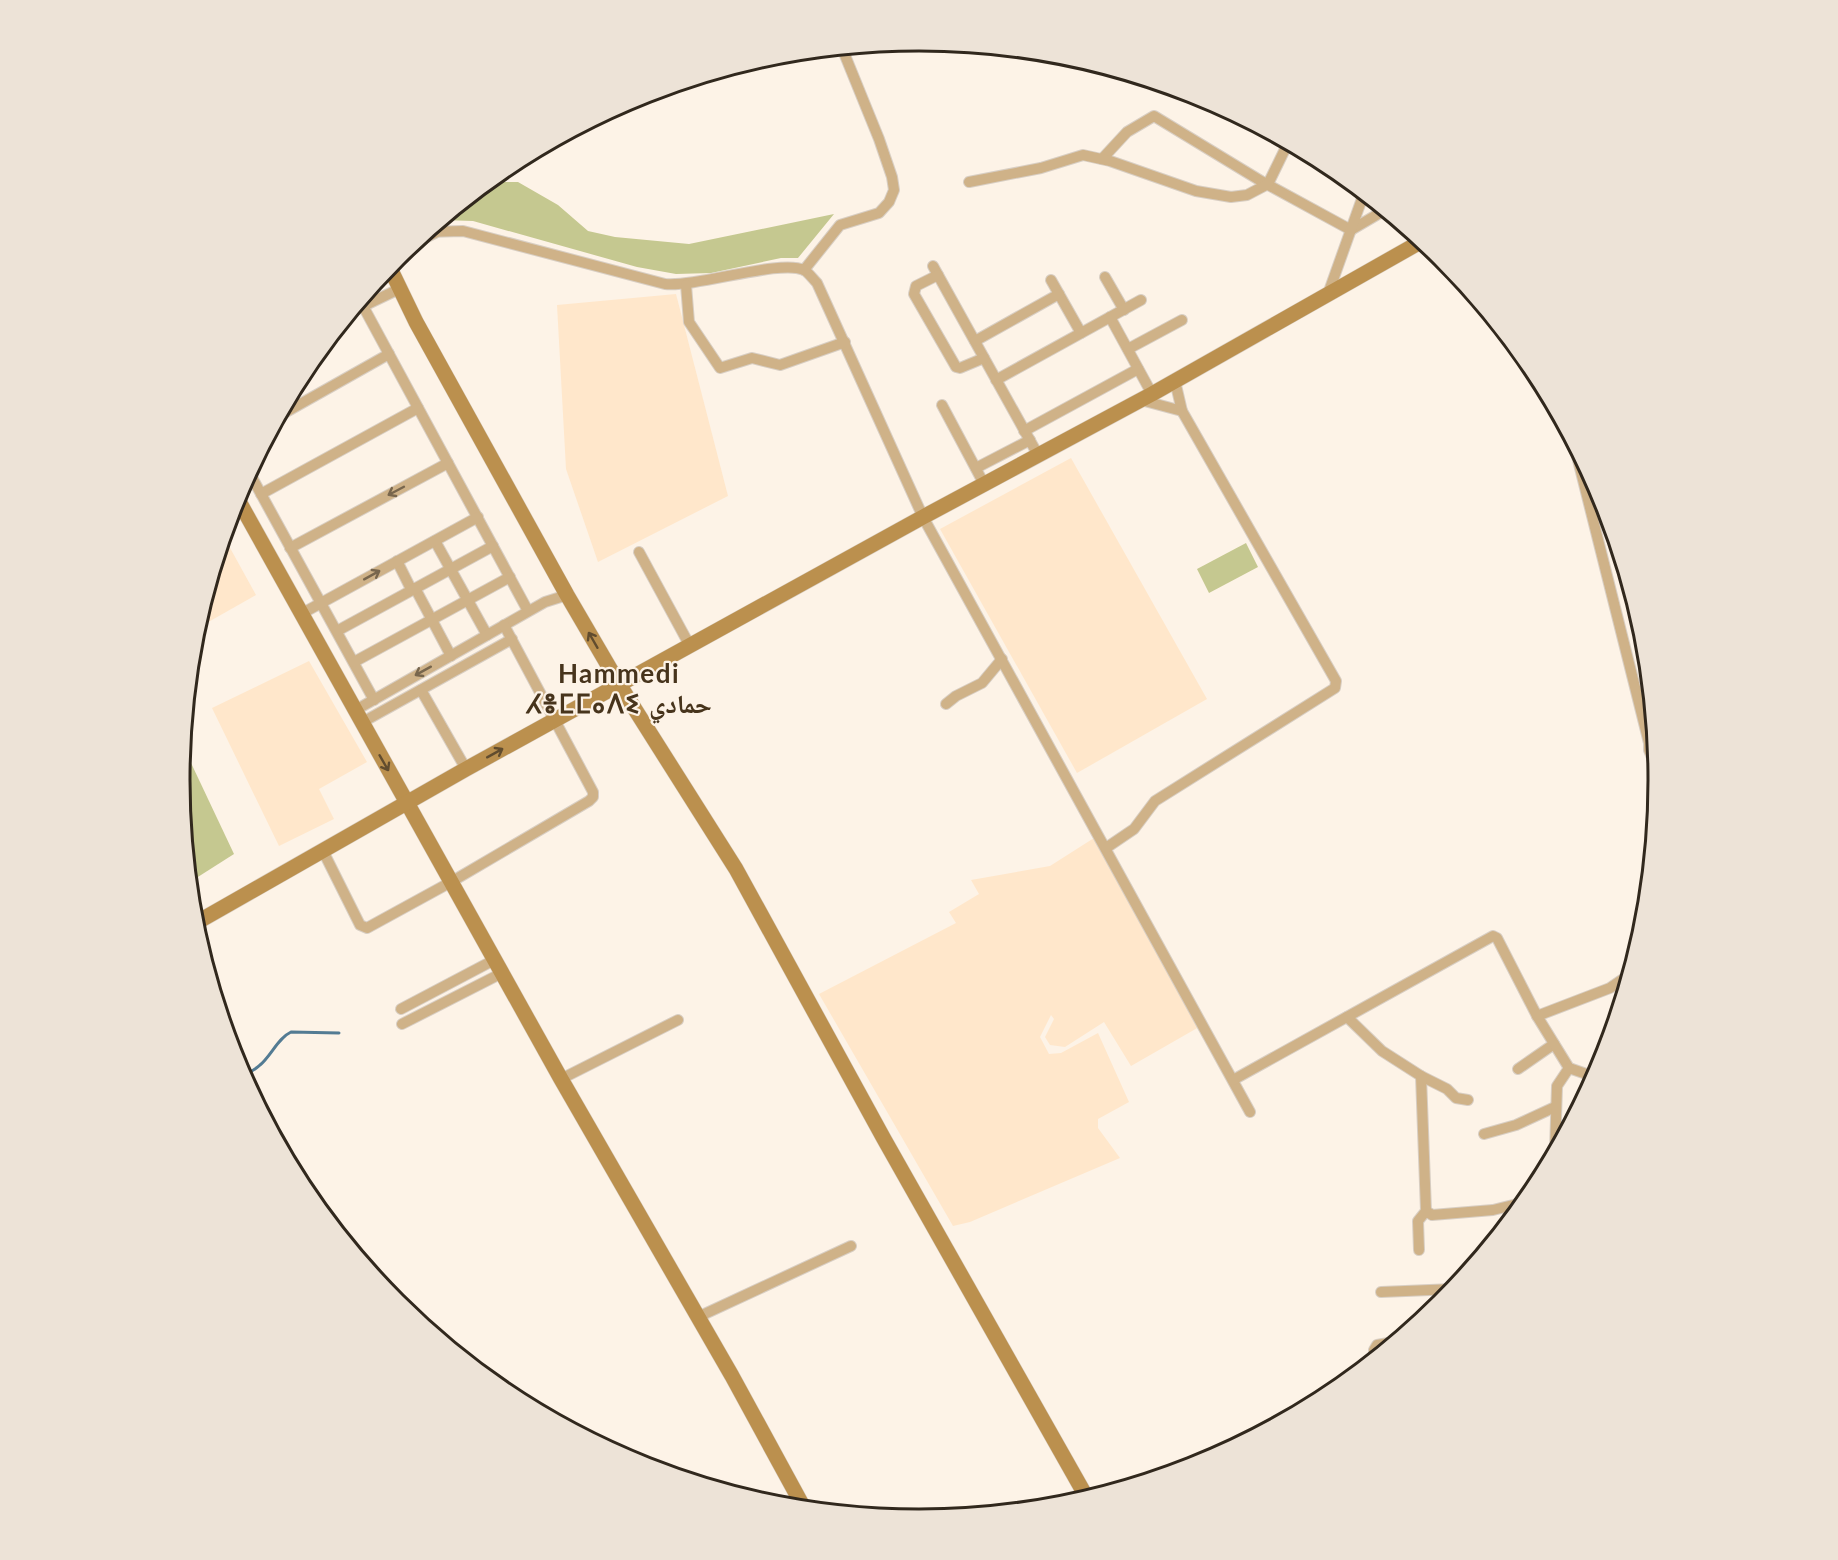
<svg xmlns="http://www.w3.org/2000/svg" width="1838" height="1560" font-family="Lato,'Noto Naskh Arabic','Noto Sans Tifinagh',sans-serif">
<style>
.built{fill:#ffe7cb}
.green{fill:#c5c890}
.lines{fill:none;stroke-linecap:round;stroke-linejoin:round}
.stream{stroke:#537b93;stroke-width:3}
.street-casing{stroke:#d8cec3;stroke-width:12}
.secondary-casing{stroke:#d8cec3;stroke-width:16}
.street{stroke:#cfb288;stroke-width:10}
.secondary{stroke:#bb904e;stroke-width:15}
.oneway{stroke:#78664d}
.oneway2{stroke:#614c2e}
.labels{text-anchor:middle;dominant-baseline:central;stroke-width:4.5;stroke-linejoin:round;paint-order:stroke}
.district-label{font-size:26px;font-weight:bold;letter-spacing:1.5px;fill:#47341c;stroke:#fdf3e7}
.rim{fill:none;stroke:#31281d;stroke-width:3}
</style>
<rect width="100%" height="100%" fill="#fdf3e7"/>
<!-- built -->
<g class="built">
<polygon points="676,294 728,496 598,562 566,469 557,305"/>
<polygon points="1071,458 1207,699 1077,773 940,529"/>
<polygon points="224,537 256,595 196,629"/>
<polygon points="309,661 367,762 319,789 334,819 279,846 212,708"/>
<polygon points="1094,838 1199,1027 1131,1066 1104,1022 1065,1047 1050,1045 1045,1037 1054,1019 1051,1015 1040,1037 1049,1054 1061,1053 1098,1033 1129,1102 1098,1119 1098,1128 1120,1158 970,1222 953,1226 819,994 956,923 949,912 979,894 971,880 1050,866"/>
</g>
<!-- green -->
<g class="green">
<polygon points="488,182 518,182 558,205 588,231 615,237 689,244 834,214 798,258 781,258 711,273 676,274 637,267 473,221 441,220"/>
<polygon points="1246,543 1258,567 1209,593 1197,569"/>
<polygon points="183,746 234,854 190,882 180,780"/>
</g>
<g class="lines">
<!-- stream -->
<path class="stream" d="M243 1076C248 1073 255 1070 260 1065 271 1056 278 1038 291 1032L339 1033"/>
<!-- street casing -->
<g class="street-casing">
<g id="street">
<polyline points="1102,159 1127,132 1154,116 1261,181 1351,230 1385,210"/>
<polyline points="969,182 1041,168 1083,155 1110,161 1196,191 1231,197 1247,195 1268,184 1288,143"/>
<path d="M426 232 463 231 665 284C699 287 780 259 804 270 808 272 813 279 817 283L923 517 1250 1112"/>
<polyline points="412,244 435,233"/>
<polyline points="933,266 1038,455"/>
<polyline points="804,270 840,225 879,213 889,202 894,190 892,177 879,139 842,48"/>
<polyline points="938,275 916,286 914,294 956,367 960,368 984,358"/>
<polyline points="1105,277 1124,310"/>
<polyline points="1051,280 1081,333"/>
<polyline points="686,285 689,322 720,368 752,358 780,365 845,342"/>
<polyline points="1328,294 1364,193"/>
<polyline points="363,306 528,611"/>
<polyline points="351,312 399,289"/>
<polyline points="1110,317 1152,394"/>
<polyline points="975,341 1059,294"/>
<polyline points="1128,349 1182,320"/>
<polyline points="996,380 1141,300"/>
<polyline points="1141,400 1182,411"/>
<polyline points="942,405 984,484"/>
<polyline points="279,416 389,354"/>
<polyline points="1024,431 1138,369"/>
<polyline points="1574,444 1649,743 1649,750 1657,770"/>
<polyline points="976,468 1030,440"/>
<polyline points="249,472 374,700"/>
<polyline points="261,494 418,408"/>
<polyline points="435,541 487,635"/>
<polyline points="290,548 448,463"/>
<polyline points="639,552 690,646"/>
<polyline points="397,561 411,589"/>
<polyline points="415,588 451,656"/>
<polyline points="301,614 478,517"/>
<polyline points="337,631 493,546"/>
<polyline points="354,662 510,577"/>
<polyline points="421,690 466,769"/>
<polyline points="946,704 956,696 982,683 1002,659"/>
<polyline points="354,711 545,602 567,595"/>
<polyline points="361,723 512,639"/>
<polyline points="1106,848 1134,829 1155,801 1335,688 1336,681 1182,411 1175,381"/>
<polyline points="323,851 360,925 367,928 451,882 589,801 593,797 593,792 504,625"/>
<polyline points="401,1009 494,960"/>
<polyline points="1537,1016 1610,988 1629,975"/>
<polyline points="1347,1017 1382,1051 1421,1076 1447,1089 1456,1098 1468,1100"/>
<polyline points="402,1024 502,973"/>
<polyline points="1518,1069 1554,1044"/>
<polyline points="1421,1076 1426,1211 1432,1215 1493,1210 1525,1202"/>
<polyline points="561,1079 678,1020"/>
<polyline points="1233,1080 1493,936 1497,938 1537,1016 1569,1068 1595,1077"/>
<polyline points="1484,1134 1516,1125 1555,1107"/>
<polyline points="1555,1151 1557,1086 1569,1068"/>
<polyline points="1419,1250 1418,1221 1426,1211"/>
<polyline points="1381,1292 1454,1289"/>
<polyline points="698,1317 851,1246"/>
<polyline points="1374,1359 1374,1350 1377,1345 1394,1342"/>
</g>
</g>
<!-- secondary casing -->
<g class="secondary-casing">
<g id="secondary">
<polyline points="389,266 416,322 567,595 619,684 736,869 884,1139 1087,1498"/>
<polyline points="236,496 561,1079 732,1376 804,1508"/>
<polyline points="194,924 466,769 923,517 1152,394 1422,241"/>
</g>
</g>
<!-- street -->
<use href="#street" class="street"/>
<!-- secondary -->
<use href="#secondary" class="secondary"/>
</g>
<!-- one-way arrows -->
<defs><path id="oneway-shaft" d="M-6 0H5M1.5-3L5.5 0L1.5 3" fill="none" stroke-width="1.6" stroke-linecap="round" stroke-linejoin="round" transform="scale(1.5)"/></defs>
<g class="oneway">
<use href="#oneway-shaft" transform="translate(396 491) rotate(152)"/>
<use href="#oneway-shaft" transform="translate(372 575) rotate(-29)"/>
<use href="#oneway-shaft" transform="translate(423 671) rotate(151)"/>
</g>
<g class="oneway2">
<use href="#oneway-shaft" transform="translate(593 640) rotate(-120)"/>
<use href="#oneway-shaft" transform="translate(495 753) rotate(-29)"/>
<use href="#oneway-shaft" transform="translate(384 763) rotate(60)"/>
</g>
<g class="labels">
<!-- district labels -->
<g class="district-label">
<text x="619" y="673">Hammedi<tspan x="619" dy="30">ⵃⴻⵎⵎⴰⴷⵉ حمادي</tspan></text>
</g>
</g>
<!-- crop -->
<path d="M0 0H1838V1560H0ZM190 780a729 729 0 1 1 1458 0a729 729 0 1 1-1458 0Z" fill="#ede3d7" fill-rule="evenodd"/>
<path class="rim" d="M190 780a729 729 0 1 1 1458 0a729 729 0 1 1-1458 0Z"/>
</svg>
